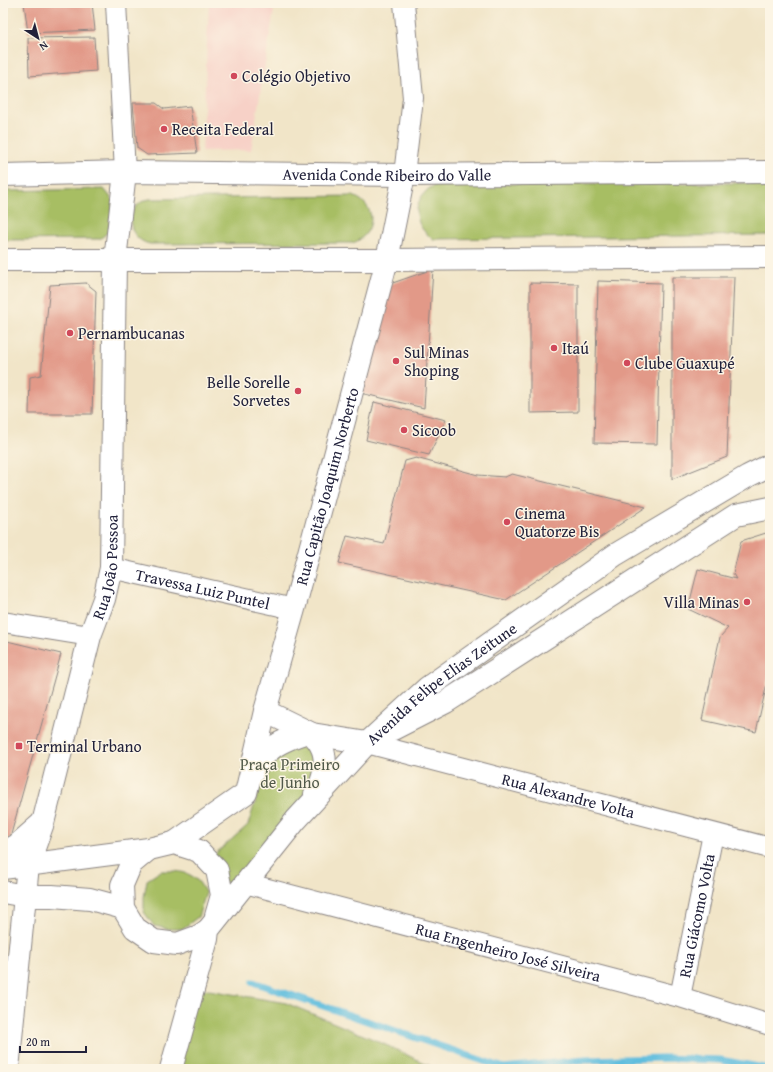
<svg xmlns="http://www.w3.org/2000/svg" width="773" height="1072" font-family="'Gentium Book Plus',serif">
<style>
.built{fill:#f7d1c7}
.green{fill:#a7be63;stroke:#64704f}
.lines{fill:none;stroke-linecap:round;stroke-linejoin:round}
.stream{stroke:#60bede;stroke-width:7}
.building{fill:#e29988}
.minor-casing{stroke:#8a8482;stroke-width:22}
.secondary-casing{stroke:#8a8482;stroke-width:24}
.minor{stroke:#fff;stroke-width:20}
.secondary{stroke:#fff;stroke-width:22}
.poi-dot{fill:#d1495b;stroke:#fcf5e5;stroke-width:1.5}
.labels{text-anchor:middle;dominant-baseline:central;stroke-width:3;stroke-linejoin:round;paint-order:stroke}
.poi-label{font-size:16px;fill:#22223b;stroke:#fcf5e5;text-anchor:start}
.street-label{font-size:16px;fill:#22223b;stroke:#fcf5e5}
.park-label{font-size:16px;fill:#515949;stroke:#fcf5e5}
</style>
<rect width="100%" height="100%" fill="#fcf5e5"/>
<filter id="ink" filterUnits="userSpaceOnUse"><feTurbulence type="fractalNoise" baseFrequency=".025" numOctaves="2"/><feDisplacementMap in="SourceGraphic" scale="8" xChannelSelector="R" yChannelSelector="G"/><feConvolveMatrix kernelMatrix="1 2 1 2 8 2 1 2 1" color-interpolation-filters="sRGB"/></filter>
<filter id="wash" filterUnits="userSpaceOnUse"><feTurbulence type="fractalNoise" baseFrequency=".012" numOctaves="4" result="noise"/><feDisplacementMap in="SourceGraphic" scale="16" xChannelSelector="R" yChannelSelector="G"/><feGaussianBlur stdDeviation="0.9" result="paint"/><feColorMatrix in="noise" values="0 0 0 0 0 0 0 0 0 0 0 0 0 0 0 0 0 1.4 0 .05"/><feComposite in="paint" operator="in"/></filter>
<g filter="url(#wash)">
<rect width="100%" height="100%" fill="#f1e5c8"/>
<!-- built -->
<polygon class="built" points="209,3 275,3 251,150 202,151"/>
<!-- green -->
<g class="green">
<path d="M770 183V235L433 239C410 224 412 195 437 184Z"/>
<polygon points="104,189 113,200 108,232 100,239 3,240 3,191"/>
<path d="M353 196C378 205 376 234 353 243L150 244C125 239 124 205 149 199Z"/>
<path d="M294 745C307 749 318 753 318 768 319 783 243 874 230 892L214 855 248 825 269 758Z"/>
<path d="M161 871C173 871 187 870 197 880 200 883 203 889 206 893L198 917 182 929H169L154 926 144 912V897L147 880Z"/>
<polygon points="197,988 286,1003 373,1039 437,1069 179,1069"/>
</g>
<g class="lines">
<!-- stream -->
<polyline class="stream" points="253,982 504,1068 584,1060 663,1058 720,1060 770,1069"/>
</g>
<g id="blocks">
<!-- building -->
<g class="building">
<polygon points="24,3 92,3 95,30 28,33"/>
<polygon points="94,37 96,71 29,76 28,38"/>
<polygon points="133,103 156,103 164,109 190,106 197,153 147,155 137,148"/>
<polygon points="433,269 424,408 356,392 384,286"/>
<polygon points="672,277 734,277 727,457 672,479"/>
<polygon points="598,281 661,283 657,444 594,443"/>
<polygon points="86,283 96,291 92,414 29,414 30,377 41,375 50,285"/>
<polygon points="530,283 578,284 578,412 530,413"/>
<polygon points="374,402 446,420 429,455 366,440"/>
<polygon points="416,458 478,475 505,477 512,474 646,507 506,600 339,563 347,536 384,544 405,461"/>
<polygon points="766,533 770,533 770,637 767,639 770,640 770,670 756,732 702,720 720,637 728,628 688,609 698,569 736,579 733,574 741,541"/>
<polygon points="3,640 61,654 10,838 3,841"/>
</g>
</g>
</g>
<g filter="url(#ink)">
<use href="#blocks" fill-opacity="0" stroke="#8a8482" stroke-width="1"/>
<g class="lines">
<!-- minor casing -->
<g class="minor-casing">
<g id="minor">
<polyline points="116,3 125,172"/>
<polyline points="404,3 413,98 404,175"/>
<path id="s1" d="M111 568 294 609"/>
<polyline points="3,622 90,636"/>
<path id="s2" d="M367 743 770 848"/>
<path id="s3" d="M245 883 680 997 770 1025"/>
<path id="s4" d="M680 997 713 834"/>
</g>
</g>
<!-- secondary casing -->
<g class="secondary-casing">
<g id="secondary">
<path id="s5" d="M3 175 125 172 404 175 770 172"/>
<polyline points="3,260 387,260 770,257"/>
<polyline points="265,711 312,734 367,743"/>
<polyline points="393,729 446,702 736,515 770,508"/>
<path d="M312 734C315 737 318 740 320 744 329 759 324 781 315 794"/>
<path d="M255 770C266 747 283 740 307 732"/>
<path id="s6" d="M174 843 246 793 265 711 294 609 387 260 404 175"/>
<polyline points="149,849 131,864 122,885 123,908 135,928 154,941 177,944 199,936 208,930"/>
<polyline points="3,852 16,846 42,823"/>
<polyline points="3,868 149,849 174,843 199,851 217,870 222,895 216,916"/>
<polyline points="3,892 25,896 52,896 90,899 123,908"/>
<path id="s7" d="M8 1069 28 865 43 823 90 636 104 599 111 568 115 260 125 172"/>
<path id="s8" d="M171 1069 207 939 208 930 296 820 367 743 427 688 615 555 748 476 770 465"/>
</g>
</g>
<!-- minor -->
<use href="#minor" class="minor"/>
<!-- secondary -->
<use href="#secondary" class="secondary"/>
</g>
</g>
<!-- markers -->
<g class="poi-dot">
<circle cx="234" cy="76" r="4"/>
<circle cx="164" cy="129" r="4"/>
<circle cx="70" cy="333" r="4"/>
<circle cx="554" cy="348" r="4"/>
<circle cx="396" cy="361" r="4"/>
<circle cx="627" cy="363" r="4"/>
<circle cx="298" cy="391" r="4"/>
<circle cx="404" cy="430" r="4"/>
<circle cx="507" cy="522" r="4"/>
<circle cx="747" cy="602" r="4"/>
<rect x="15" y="742" width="8" height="8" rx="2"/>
</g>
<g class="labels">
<!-- poi labels -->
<g class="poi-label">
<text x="242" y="76">Colégio Objetivo</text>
<text x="172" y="129">Receita Federal</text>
<text x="78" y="333">Pernambucanas</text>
<text x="562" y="348">Itaú</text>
<text x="404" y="352">Sul Minas<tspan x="404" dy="18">Shoping</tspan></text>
<text x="635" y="363">Clube Guaxupé</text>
<text x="290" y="382" text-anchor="end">Belle Sorelle<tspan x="290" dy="18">Sorvetes</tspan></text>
<text x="412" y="430">Sicoob</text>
<text x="515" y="513">Cinema<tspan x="515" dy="18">Quatorze Bis</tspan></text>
<text x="739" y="602" text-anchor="end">Villa Minas</text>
<text x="27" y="746">Terminal Urbano</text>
</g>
<!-- street labels -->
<g class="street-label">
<text stroke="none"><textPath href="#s5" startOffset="384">Avenida Conde Ribeiro do Valle</textPath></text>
<text stroke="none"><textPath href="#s6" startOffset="405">Rua Capitão Joaquim Norberto</textPath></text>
<text stroke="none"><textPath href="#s7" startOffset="514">Rua João Pessoa</textPath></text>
<text stroke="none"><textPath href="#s1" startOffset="94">Travessa Luiz Puntel</textPath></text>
<text stroke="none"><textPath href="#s8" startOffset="485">Avenida Felipe Elias Zeitune</textPath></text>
<text stroke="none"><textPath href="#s2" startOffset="208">Rua Alexandre Volta</textPath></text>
<text stroke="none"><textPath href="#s4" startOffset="83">Rua Giácomo Volta</textPath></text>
<text stroke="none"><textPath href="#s3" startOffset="272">Rua Engenheiro José Silveira</textPath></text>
</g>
<!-- park labels -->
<g class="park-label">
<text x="290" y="764">Praça Primeiro<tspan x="290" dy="18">de Junho</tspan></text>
</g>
</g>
<!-- margin -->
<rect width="773" height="1072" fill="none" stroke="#fcf5e5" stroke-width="16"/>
<!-- north arrow -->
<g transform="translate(38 38) rotate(144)" stroke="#fcf5e5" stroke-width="3" paint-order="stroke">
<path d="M0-3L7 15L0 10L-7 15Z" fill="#22223b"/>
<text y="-6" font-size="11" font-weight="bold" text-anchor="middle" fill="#22223b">N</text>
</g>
<!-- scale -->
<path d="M20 1046v6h66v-6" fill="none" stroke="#22223b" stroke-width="2"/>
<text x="26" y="1046" font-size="12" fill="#22223b" stroke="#fcf5e5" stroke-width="3" paint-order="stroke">20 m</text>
</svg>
